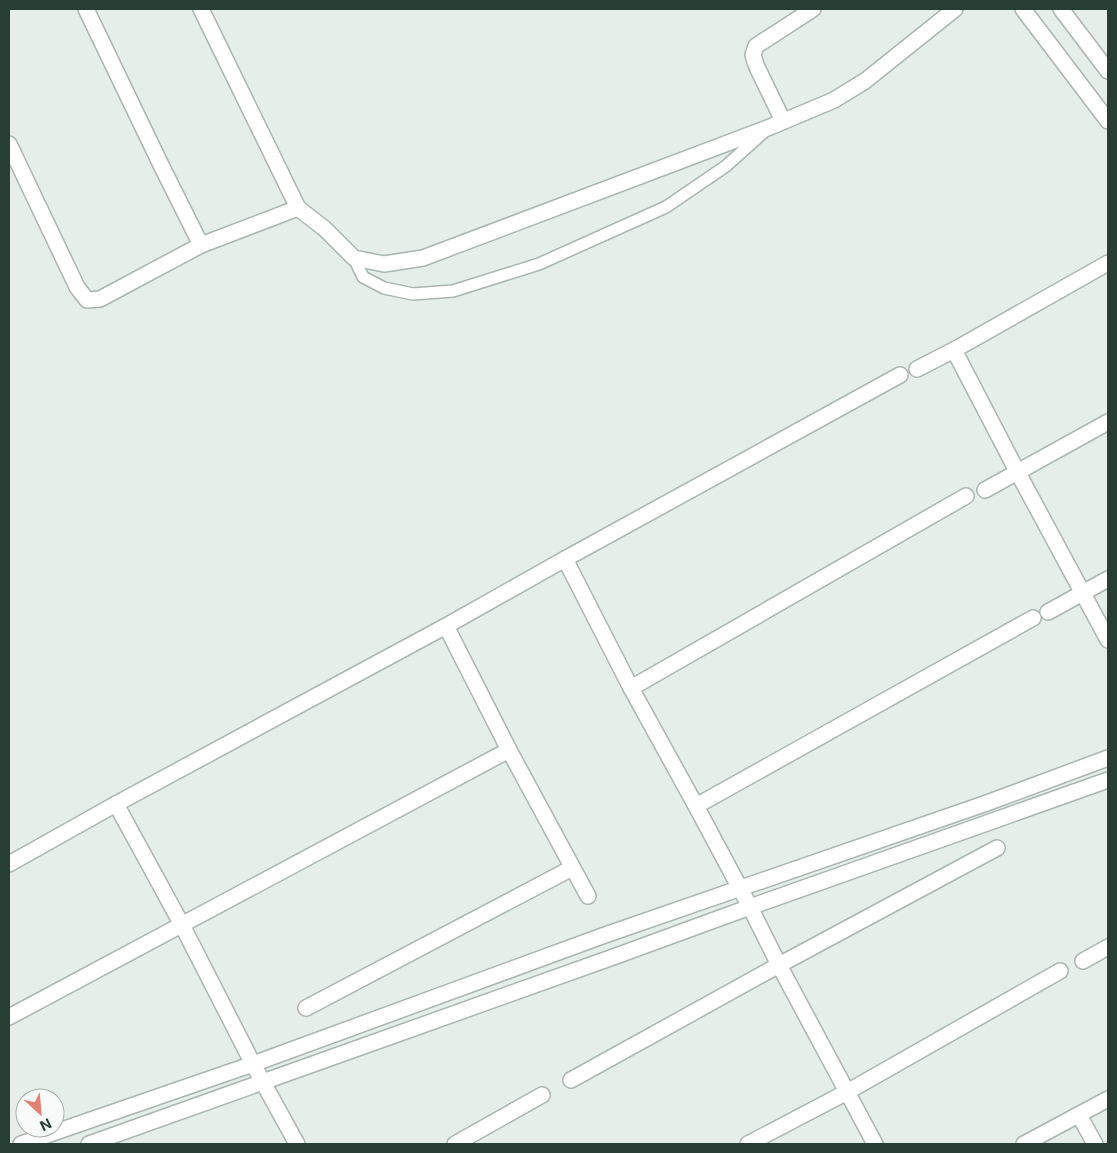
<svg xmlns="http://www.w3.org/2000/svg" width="1117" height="1153" font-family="Inter,sans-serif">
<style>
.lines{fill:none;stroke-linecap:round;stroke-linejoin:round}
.service-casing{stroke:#a9b6b0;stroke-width:14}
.minor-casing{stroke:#a9b6b0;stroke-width:18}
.tertiary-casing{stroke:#a9b6b0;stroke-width:18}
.service{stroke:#fff;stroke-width:11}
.minor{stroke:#fff;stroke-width:15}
.tertiary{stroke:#fff;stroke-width:15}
</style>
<rect width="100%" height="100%" fill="#e6eeea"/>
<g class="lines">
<!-- service casing -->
<g class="service-casing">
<polyline id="service" points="354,258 363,277 384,288 413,294 453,291 539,264 666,207 726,166 765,131"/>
</g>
<!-- minor casing -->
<g class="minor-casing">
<g id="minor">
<polyline points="86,9 161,165 201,245"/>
<polyline points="201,9 298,208"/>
<polyline points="783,121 756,65 753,55 756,46 813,9"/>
<polyline points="9,144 77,287 87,300 100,299 201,245 298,208 325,229 354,258 384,264 423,258 770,127 834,100 865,81 955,9"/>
<polyline points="1108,263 954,350 1017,471 1108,640"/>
<polyline points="917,369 954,350"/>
<polyline points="985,490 1108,422"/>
<polyline points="1048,612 1108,579"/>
<polyline points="446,626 509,750 588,896"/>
<polyline points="631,688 966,496"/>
<polyline points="116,804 182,925 253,1064 297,1144"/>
<polyline points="696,806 1033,618"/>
<polyline points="9,864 116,804 446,626 565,559"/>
<polyline points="1083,961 1108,947"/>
<polyline points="306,1008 572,868"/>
<polyline points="9,1017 509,750"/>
<polyline points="571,1080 779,965 997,848"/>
<polyline points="1079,1115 1095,1144"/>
<polyline points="21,1144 253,1064 605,935 984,804 1108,758"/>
<polyline points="89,1144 616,956 750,907 1108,780"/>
<polyline points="455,1144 542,1095"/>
<polyline points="748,1144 847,1092 1060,971"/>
<polyline points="875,1144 779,965 750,907 696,806 631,688 565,559 900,375"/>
<polyline points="1024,1144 1108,1099"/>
</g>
</g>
<!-- tertiary casing -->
<g class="tertiary-casing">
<g id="tertiary">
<polyline points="1023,9 1108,121"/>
<polyline points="1061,9 1108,71"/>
</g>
</g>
<!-- service -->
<use href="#service" class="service"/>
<!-- minor -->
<use href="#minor" class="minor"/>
<!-- tertiary -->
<use href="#tertiary" class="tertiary"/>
</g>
<!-- border -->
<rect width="1117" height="1153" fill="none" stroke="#273e35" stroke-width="20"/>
<!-- north arrow -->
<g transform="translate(40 1113) rotate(154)"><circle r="24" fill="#f7faf8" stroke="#a4afaa"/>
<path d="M0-4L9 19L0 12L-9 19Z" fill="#e3806f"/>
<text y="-8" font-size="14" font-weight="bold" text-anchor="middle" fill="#273e35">N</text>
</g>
</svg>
